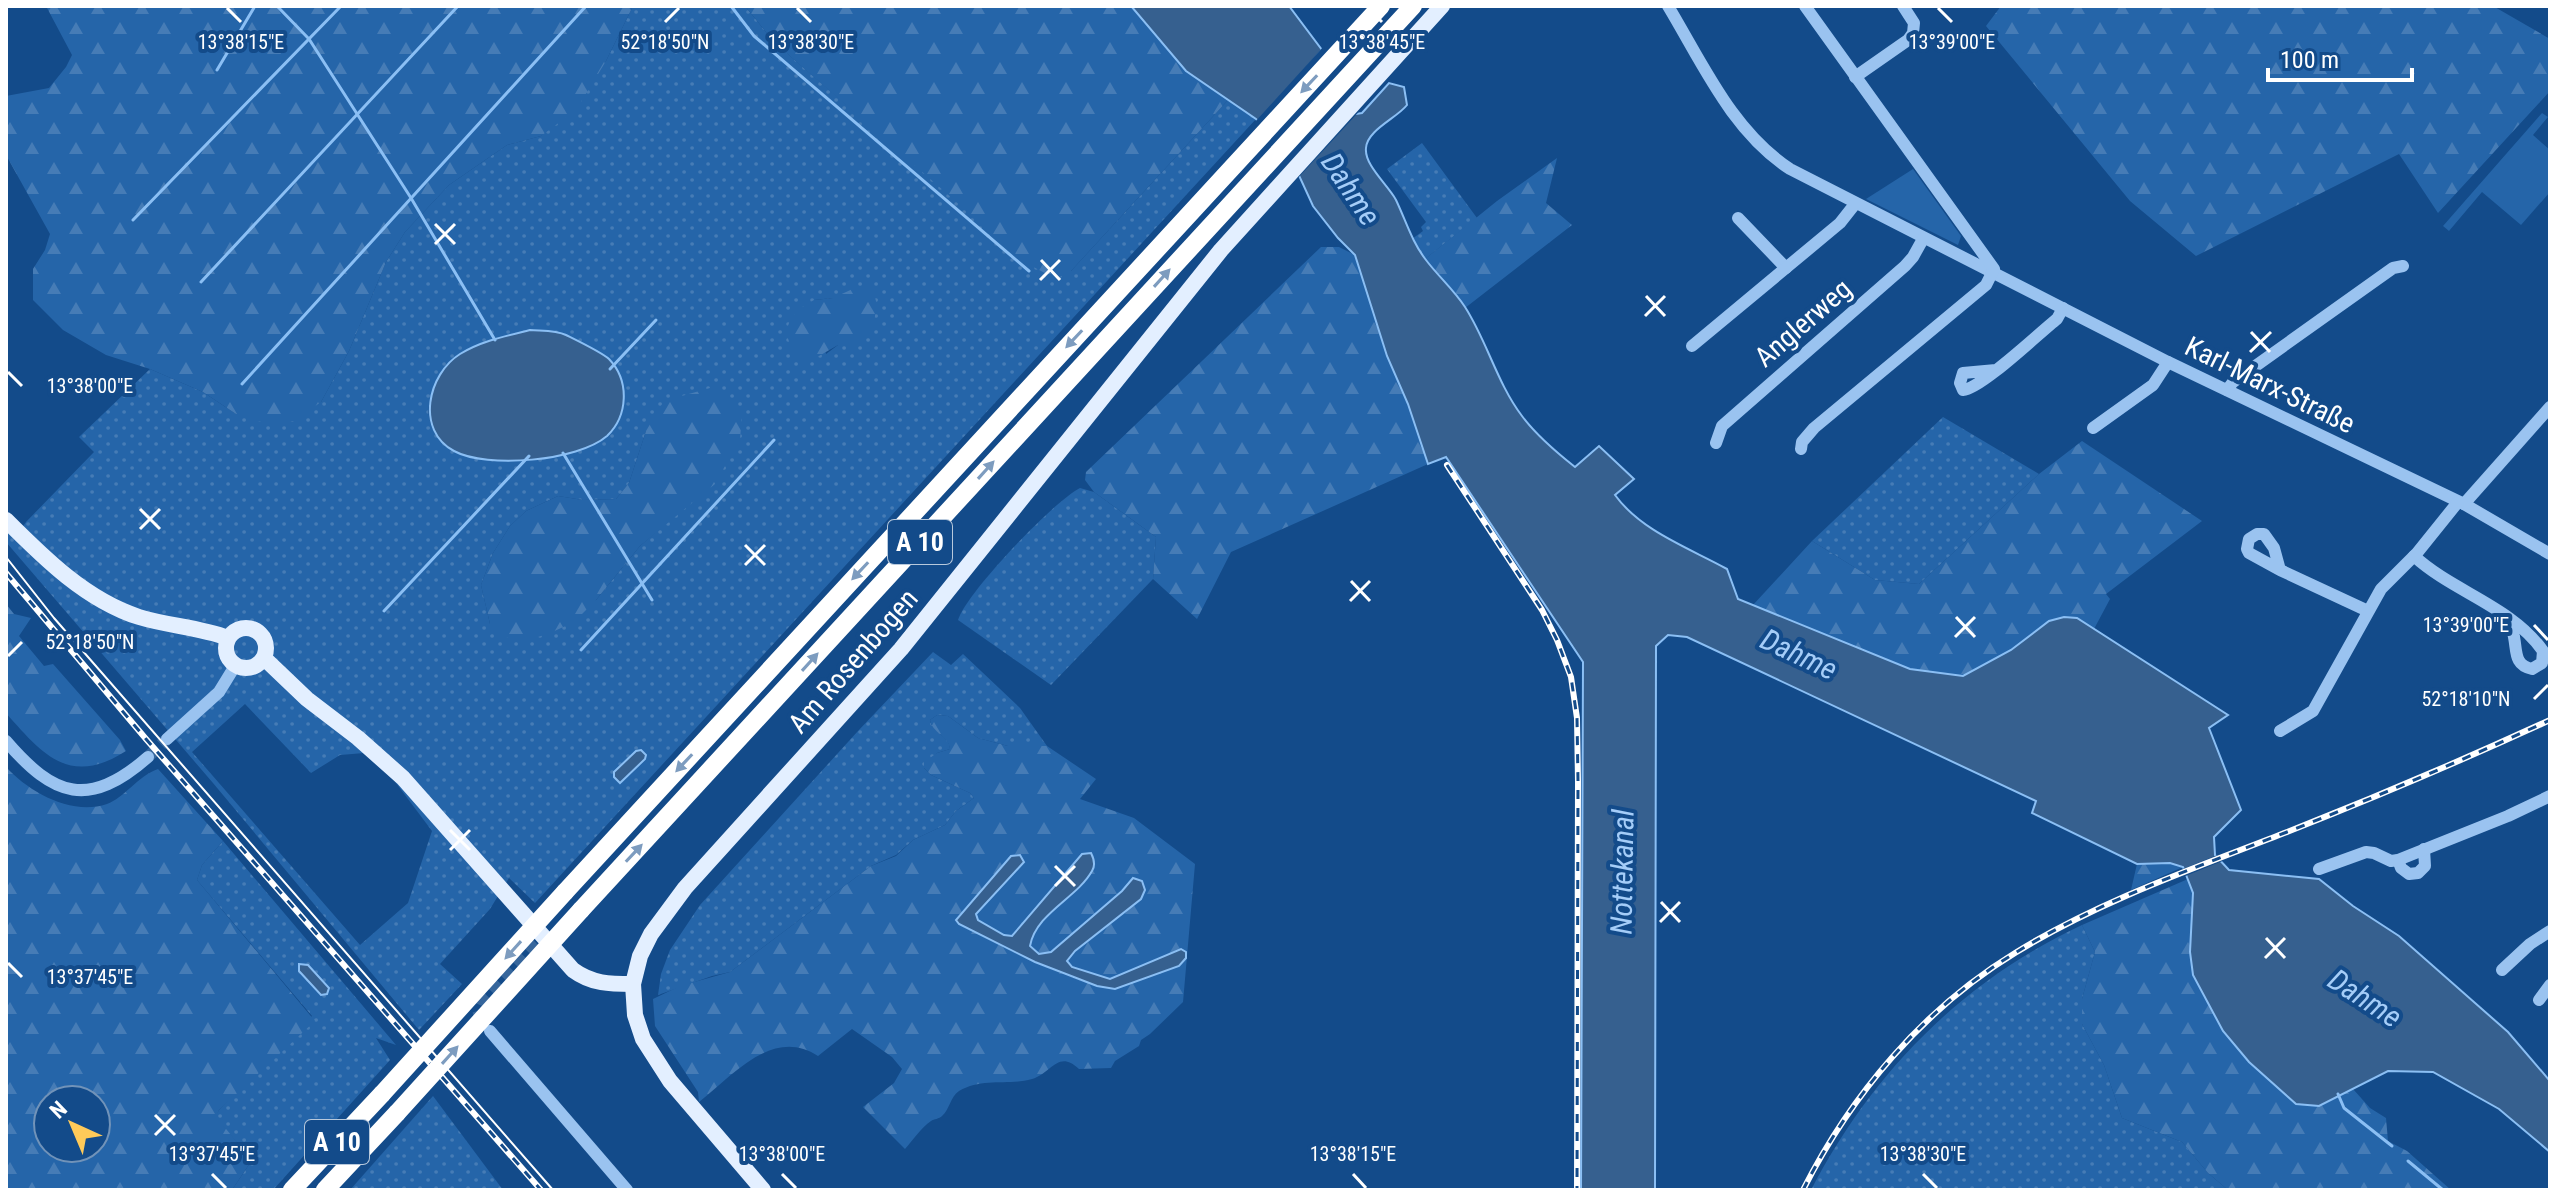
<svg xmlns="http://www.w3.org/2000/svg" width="2556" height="1196" font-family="'Roboto Condensed',sans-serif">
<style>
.grass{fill:url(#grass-dots);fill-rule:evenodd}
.forest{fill:url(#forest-firs);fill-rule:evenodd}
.park{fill:#2565a9}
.water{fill:#36608f;stroke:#8bbff4;stroke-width:2}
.pier{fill:#134b8a}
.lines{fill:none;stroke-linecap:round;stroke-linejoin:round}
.stream{stroke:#8bbff4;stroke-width:3}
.minor-tunnel{stroke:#36669c;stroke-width:12;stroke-dasharray:12 6;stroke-linecap:butt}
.minor{stroke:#9ac3f0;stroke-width:12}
.major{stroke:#e3efff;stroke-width:16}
.highway{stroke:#fff;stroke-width:18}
.tram{stroke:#fff;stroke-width:2}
.rail-casing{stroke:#fff;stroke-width:6}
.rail{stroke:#134b8a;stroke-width:3;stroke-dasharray:9;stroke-linecap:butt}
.highway-bridge{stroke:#fff;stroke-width:18}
.oneway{fill:#7d9cbf}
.ticks{fill:none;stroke:#fff;stroke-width:3}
.labels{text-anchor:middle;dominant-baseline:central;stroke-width:8;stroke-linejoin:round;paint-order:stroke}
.shield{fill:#134b8a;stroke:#b8c9dc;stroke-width:2}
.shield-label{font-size:26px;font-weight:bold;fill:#fff}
.street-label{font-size:28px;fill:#fff;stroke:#134b8a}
.water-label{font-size:30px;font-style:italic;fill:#a5cdf8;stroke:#134b8a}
.ticks-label{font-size:20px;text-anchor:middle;fill:#fff;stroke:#134b8a;stroke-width:8;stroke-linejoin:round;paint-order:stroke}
</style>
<defs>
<pattern id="grass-dots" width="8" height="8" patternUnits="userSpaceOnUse" patternTransform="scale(2)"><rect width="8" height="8" fill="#2565a9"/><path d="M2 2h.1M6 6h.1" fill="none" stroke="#467cb6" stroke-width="1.8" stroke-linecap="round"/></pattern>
<pattern id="forest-firs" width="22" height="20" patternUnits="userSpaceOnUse" patternTransform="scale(2)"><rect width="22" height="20" fill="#2565a9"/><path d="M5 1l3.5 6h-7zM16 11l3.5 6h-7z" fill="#467cb6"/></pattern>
</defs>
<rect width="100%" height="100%" fill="#134b8a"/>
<!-- grass -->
<g class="grass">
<path d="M633 6H745L774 42 962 205 1071 271 1229 99 1256 119 535 903 509 878 490 909 440 964 462 984 419 1030 213 783 6 542V529L15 538 26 522 94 452 79 437 150 369 203 392 236 414 321 402 349 351 386 262 405 232 449 185 507 145 541 136 606 61ZM833 298 855 345H838L826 354 814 300ZM434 385 548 458C511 459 436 468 429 416 427 407 432 394 434 385ZM646 431 671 519 640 546 596 600 490 624 481 585 493 553 510 526 526 511 558 496 583 500 616 499 629 483ZM245 704 311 773 340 755 364 753 390 775 432 831 408 903 360 945 192 752Z"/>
<polygon points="1422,143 1477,218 1425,259 1412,239 1423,231 1421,227 1426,222 1387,169"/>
<polygon points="1943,417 2039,474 1919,584 1875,580 1812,541"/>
<path d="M1080 488 1094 492 1156 537 1153 579 1051 685 958 620C966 593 1054 501 1080 488Z"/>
<path d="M933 652 951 665 963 654 1020 708 1047 746H1008L978 738 948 716 937 715 930 720C932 733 950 736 950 749L937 753 924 768 931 775 970 793 974 798 956 811 945 825 913 840 896 855 871 866 730 972 712 976 658 995 661 974 670 950 700 905 858 731Z"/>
<path d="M223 841 396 1045 376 1038 390 1060 273 1190H232L252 1160 215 1117 219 1110 312 1016 197 880 202 865ZM299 964 308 965 328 988 327 993 320 995 299 971Z"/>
<path d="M2082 925 2095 952 2082 999V1024L2104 1065 2122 1118 2182 1142 2208 1173 2228 1190H1811C1872 1073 1962 981 2082 925Z"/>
<polygon points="433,1096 503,1190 350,1190"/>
</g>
<!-- forest -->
<g class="forest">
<polygon points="46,6 633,6 606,61 576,110 541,136 507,145 449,185 405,232 386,262 349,351 321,402 294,421 271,425 236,414 203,392 150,369 106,355 63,330 33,300 33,269 45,250 50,234 6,155 6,96 49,88 66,67 72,55"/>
<polygon points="745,6 1131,6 1186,71 1229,99 1071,271 1056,279 1026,263 774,42"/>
<polygon points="2001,6 2493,6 2550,39 2550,91 2438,213 2399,154 2196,256 2130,201 1986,26"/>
<polygon points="1557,158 1546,203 1572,225 1465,308 1425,259 1497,201"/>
<polygon points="1321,247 1339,247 1355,255 1387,356 1408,404 1428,464 1231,552 1197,619 1153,579 1156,537 1094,492 1085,480 1086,472"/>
<polygon points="871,285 876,301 874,329 855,345 838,345 812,360 800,358 792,351 786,332 790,320 799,309 814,300 833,298 857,287"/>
<polygon points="710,388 729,396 742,415 740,439 715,484 640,546 596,600 574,622 548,634 524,641 503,637 490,624 481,585 493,553 510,526 526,511 558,496 583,500 616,499 629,483 646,431 664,401"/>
<polygon points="2082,441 2202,521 2106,594 2110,599 2094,629 2077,618 2049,621 2011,650 1963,676 1910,669 1753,605 1812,541 1875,580 1919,584 2039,474"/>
<path d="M6 604 14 614 31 618 19 636 44 666 53 664 120 740 126 751C70 787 43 755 6 713Z"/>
<path d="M937 715 948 716 978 738 1008 746H1047L1096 779 1080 799 1134 818 1195 864 1183 1002 1150 1034 1141 1040 1139 1046 1115 1061 1111 1068 1079 1069C1058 1049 1052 1073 1032 1079 1008 1086 983 1077 959 1091 950 1097 950 1109 942 1116 939 1119 934 1119 931 1121 921 1128 913 1140 905 1149L863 1107 894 1083 902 1069 892 1057 852 1029 818 1056C773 1026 732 1076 699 1102L698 1092 655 1026 653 999 680 986 730 972 871 866 896 856 913 840 945 825 956 811 974 798 970 793 931 775 924 768V762L937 753 950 749C949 736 932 733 930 720ZM1082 854 1092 872C1073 891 1035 921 1029 945L1039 954 1051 952 1122 891 1133 879 1141 899 1075 951 1067 960 1071 967 1110 979 1181 949 1115 989C1058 979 1007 947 957 919L1011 856 1020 855 1024 862 976 913 977 920 1004 935 1012 936Z"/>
<path d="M6 767C29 792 71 816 107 804 124 798 138 776 158 769L223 841 202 865 197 880 315 1021 219 1110 216 1117 252 1160 232 1190H6ZM48 1100H96V1148H48Z"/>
<polygon points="2170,863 2183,867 2131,890 2137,864"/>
<polygon points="2188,879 2193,893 2193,975 2223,1031 2249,1062 2296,1104 2319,1106 2353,1089 2370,1108 2386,1118 2388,1141 2407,1151 2451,1190 2228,1190 2208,1173 2182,1142 2122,1118 2104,1065 2082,1024 2082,999 2095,952 2082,925"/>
</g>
<!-- park -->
<g class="park">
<polygon points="2542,113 2548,117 2533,135 2550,150 2550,192 2521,225 2482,192 2449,231 2443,226"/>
<polygon points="1913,169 1961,236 1958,245 1866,199"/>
</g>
<!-- water -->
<g class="water">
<path d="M1131 6H1289L1322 50 1302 73 1336 117 1362 113 1389 83 1404 87 1407 105C1397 118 1367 130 1366 148 1364 165 1388 185 1396 200 1406 221 1412 242 1426 260 1438 276 1454 290 1465 307 1487 341 1497 383 1522 416 1536 435 1556 452 1575 467L1599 446 1634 479 1615 495C1641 531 1689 548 1727 569L1738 599 1910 669 1963 676 2011 650 2049 621 2064 617 2077 618 2228 715 2209 728 2241 810 2214 837 2215 855 2229 870 2319 879 2353 906 2399 936 2508 1032 2550 1081V1152L2499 1109 2433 1072 2388 1071 2319 1106 2296 1104 2249 1062 2223 1031 2193 975 2190 952 2193 893 2183 867 2170 863 2137 864 2032 813 2036 801 1687 637 1668 635 1656 646 1655 1190H1581L1583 662 1446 457 1428 464 1408 404 1387 356 1355 255 1338 238 1313 206 1291 158 1256 119 1186 71Z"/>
<path d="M530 330C541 331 556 330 566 335 576 340 601 352 609 359 630 381 628 416 607 436 578 461 487 469 454 451 415 430 428 374 460 354 481 341 506 336 530 330Z"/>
<polygon points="641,750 646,755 645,759 620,783 614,777 614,772 636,751"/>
<path d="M1091 853C1094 859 1096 865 1092 871 1077 898 1036 913 1030 946L1039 954 1051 952 1122 891 1133 878 1142 881 1145 890 1141 899 1075 951 1067 961 1072 967 1110 979 1181 949 1186 952V958L1179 966 1115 989 1097 986 1035 962 959 924 956 920 1011 856 1020 855 1024 862 976 914 978 920 1004 935 1012 936 1082 854Z"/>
<polygon points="299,964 308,965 329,988 327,994 321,995 299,971"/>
</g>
<!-- pier -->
<g class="pier">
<polygon points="1324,46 1325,52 1307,73 1338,113 1360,110 1389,79 1297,179 1288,160 1254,123"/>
<polygon points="2220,854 2225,860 2183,877 2180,870"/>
</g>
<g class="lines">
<!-- stream -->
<g class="stream">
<polyline points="277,6 309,39 411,198 495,340"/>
<polyline points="731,6 754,36 1029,271"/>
<polyline points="217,70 255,6"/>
<polyline points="133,220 341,6"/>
<polyline points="201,282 458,6"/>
<polyline points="610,369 656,320"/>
<polyline points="242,384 586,6"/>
<polyline points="563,453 652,600"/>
<polyline points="384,611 529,456"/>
<polyline points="581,650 774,440"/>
<polyline points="2338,1094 2344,1108 2392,1146"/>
<polyline points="2408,1161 2443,1190"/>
</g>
<!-- minor-tunnel -->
<g class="minor-tunnel">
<polyline points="148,757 167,739"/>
<polyline points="482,1022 478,1010 483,999 543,937"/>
</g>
<!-- minor -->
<g class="minor">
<path d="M1668 6C1703 64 1732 131 1790 169L2168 362 2464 504 2550 554"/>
<polyline points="1855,77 1908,40 1913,33 1914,23 1903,6"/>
<polyline points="1738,218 1786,268"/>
<polyline points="1692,346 1840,223 1855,204"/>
<path d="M1996 370 1963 373 1960 383 1963 390C1981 389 2039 333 2057 319L2063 308"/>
<polyline points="2227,390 2233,382 2393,268 2403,266"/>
<polyline points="2093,428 2153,385 2168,362"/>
<polyline points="1716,443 1722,426 1905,266 1913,257 1923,239"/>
<polyline points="1801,449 1802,442 1814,428 1986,285 1994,269 1805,6"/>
<polyline points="2464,504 2550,407"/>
<path d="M2414 556C2453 592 2511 606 2543 651L2542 663 2532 669C2514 665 2517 652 2514 637 2513 630 2510 624 2506 617"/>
<polyline points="2280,570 2249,553 2247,549 2249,539 2257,534 2264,534 2274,548 2280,570 2368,611"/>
<polyline points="2280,731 2313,711 2381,589 2417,553 2458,502"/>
<polyline points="167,739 219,692 235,666"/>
<path d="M6 741C54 797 89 809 148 757"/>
<polyline points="2398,860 2401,868 2409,874 2418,873 2425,866 2424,849"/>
<polyline points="2319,869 2366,852 2374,853 2391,861 2398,860 2508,816 2550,796"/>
<polyline points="2502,970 2530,944 2550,931"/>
<polyline points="2539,1000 2550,985"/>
<polyline points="490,1031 627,1190"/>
</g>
<!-- major -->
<g class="major">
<path d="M6 520C44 558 86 600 139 617 168 626 199 627 228 638"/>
<circle cx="246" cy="648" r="20"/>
<path d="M264 658 307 699 358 738 403 778 573 970C592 984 610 984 633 984"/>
<polyline points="763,1190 670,1081 643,1039 635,1015 633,984 640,956 651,934 685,888 901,649 1221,250 1442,6"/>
</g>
<!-- highway -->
<g class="highway">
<polyline points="565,892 1381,6"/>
<polyline points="581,910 1413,6"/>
<polyline points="292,1190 382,1094"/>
<polyline points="325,1190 397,1113"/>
</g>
<!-- tram -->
<polyline class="tram" points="6,557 54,618 553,1190"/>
<!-- rail casing -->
<g class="rail-casing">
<g id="rail">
<polyline points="1447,465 1542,610 1557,640 1571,677 1577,718 1578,781 1577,1190"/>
<polyline points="6,573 146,739 541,1190"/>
<path d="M1803 1190C1851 1095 1923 1009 2015 953 2099 901 2195 868 2287 832 2376 797 2463 760 2550 720"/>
</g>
</g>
<!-- rail -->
<use href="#rail" class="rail"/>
<!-- highway-bridge -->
<g class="highway-bridge">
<polyline points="382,1094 565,892"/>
<polyline points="397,1113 581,910"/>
</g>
</g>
<!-- one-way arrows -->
<defs><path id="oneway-solid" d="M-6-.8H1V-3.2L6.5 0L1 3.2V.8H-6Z" transform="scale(2)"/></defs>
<g class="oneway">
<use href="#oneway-solid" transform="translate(1309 84) rotate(133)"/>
<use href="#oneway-solid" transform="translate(1162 278) rotate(-48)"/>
<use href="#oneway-solid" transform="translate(1074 339) rotate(133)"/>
<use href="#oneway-solid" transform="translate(986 470) rotate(-48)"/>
<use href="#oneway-solid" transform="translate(860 571) rotate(133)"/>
<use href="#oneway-solid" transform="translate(810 662) rotate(-48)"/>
<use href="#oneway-solid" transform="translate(684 763) rotate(133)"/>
<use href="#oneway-solid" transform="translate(634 853) rotate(-47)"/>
<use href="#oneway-solid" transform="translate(513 950) rotate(132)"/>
<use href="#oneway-solid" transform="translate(450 1055) rotate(-48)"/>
</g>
<!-- ticks -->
<path class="ticks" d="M227 8 241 22M797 8 811 22M1368 8 1382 22M1938 8 1952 22M665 22 679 8M435 224 455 244M435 244 455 224M1041 260 1060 280M1040 280 1060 260M1646 296 1665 316M1645 316 1665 296M2251 332 2270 352M2250 352 2271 332M8 372 22 386M140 509 160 529M140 529 160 509M745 545 765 565M745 565 765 545M1351 581 1370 601M1350 601 1370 581M1956 617 1975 637M2534 625 2548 640M1955 637 1975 617M8 656 22 642M2534 699 2548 685M450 830 470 850M450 850 470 830M1055 866 1075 886M1055 886 1075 866M1661 902 1680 922M1660 922 1680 902M2266 938 2285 958M2265 958 2285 938M8 963 22 977M155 1115 175 1135M155 1135 175 1115M212 1174 226 1188M782 1174 796 1188M1353 1174 1366 1188M1923 1174 1937 1188"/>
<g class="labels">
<!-- shield labels -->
<g class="shield">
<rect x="888" y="520" width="64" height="44" rx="6"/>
<rect x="305" y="1120" width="64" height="44" rx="6"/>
</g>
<g class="shield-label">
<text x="920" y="542">A 10</text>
<text x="337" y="1142">A 10</text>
</g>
<!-- street labels -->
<g class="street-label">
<text transform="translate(1803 323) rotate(-41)">Anglerweg</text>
<text transform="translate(2270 385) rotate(26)">Karl-Marx-Straße</text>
<text transform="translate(853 661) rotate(-49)">Am Rosenbogen</text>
</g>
<!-- water labels -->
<g class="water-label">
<text transform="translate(1351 189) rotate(56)">Dahme</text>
<text transform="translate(1799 654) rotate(25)">Dahme</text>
<text transform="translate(1622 872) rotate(-89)">Nottekanal</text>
<text transform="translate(2365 998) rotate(33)">Dahme</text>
</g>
</g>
<g class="ticks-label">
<text x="665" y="49">52°18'50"N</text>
<text x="241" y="49">13°38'15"E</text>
<text x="811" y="49">13°38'30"E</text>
<text x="1382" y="49">13°38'45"E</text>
<text x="1952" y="49">13°39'00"E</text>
<text x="90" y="393">13°38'00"E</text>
<text x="2466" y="632">13°39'00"E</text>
<text x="90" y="649">52°18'50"N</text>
<text x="2466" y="706">52°18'10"N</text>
<text x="90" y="984">13°37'45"E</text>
<text x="212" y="1161">13°37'45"E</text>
<text x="782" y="1161">13°38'00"E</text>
<text x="1353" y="1161">13°38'15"E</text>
<text x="1923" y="1161">13°38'30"E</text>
</g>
<!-- border -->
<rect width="2556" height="1196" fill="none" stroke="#ffffff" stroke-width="16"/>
<!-- north arrow -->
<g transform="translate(72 1124) rotate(316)"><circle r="38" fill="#134b8a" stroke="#7193b9" stroke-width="2"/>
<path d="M0-6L14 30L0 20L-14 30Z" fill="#ffca59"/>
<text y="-12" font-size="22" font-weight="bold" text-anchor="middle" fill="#ffffff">N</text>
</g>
<!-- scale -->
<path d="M2268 68v12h144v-12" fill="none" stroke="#ffffff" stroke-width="4"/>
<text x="2280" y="68" font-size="24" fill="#ffffff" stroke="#134b8a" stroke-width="6" paint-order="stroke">100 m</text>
</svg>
